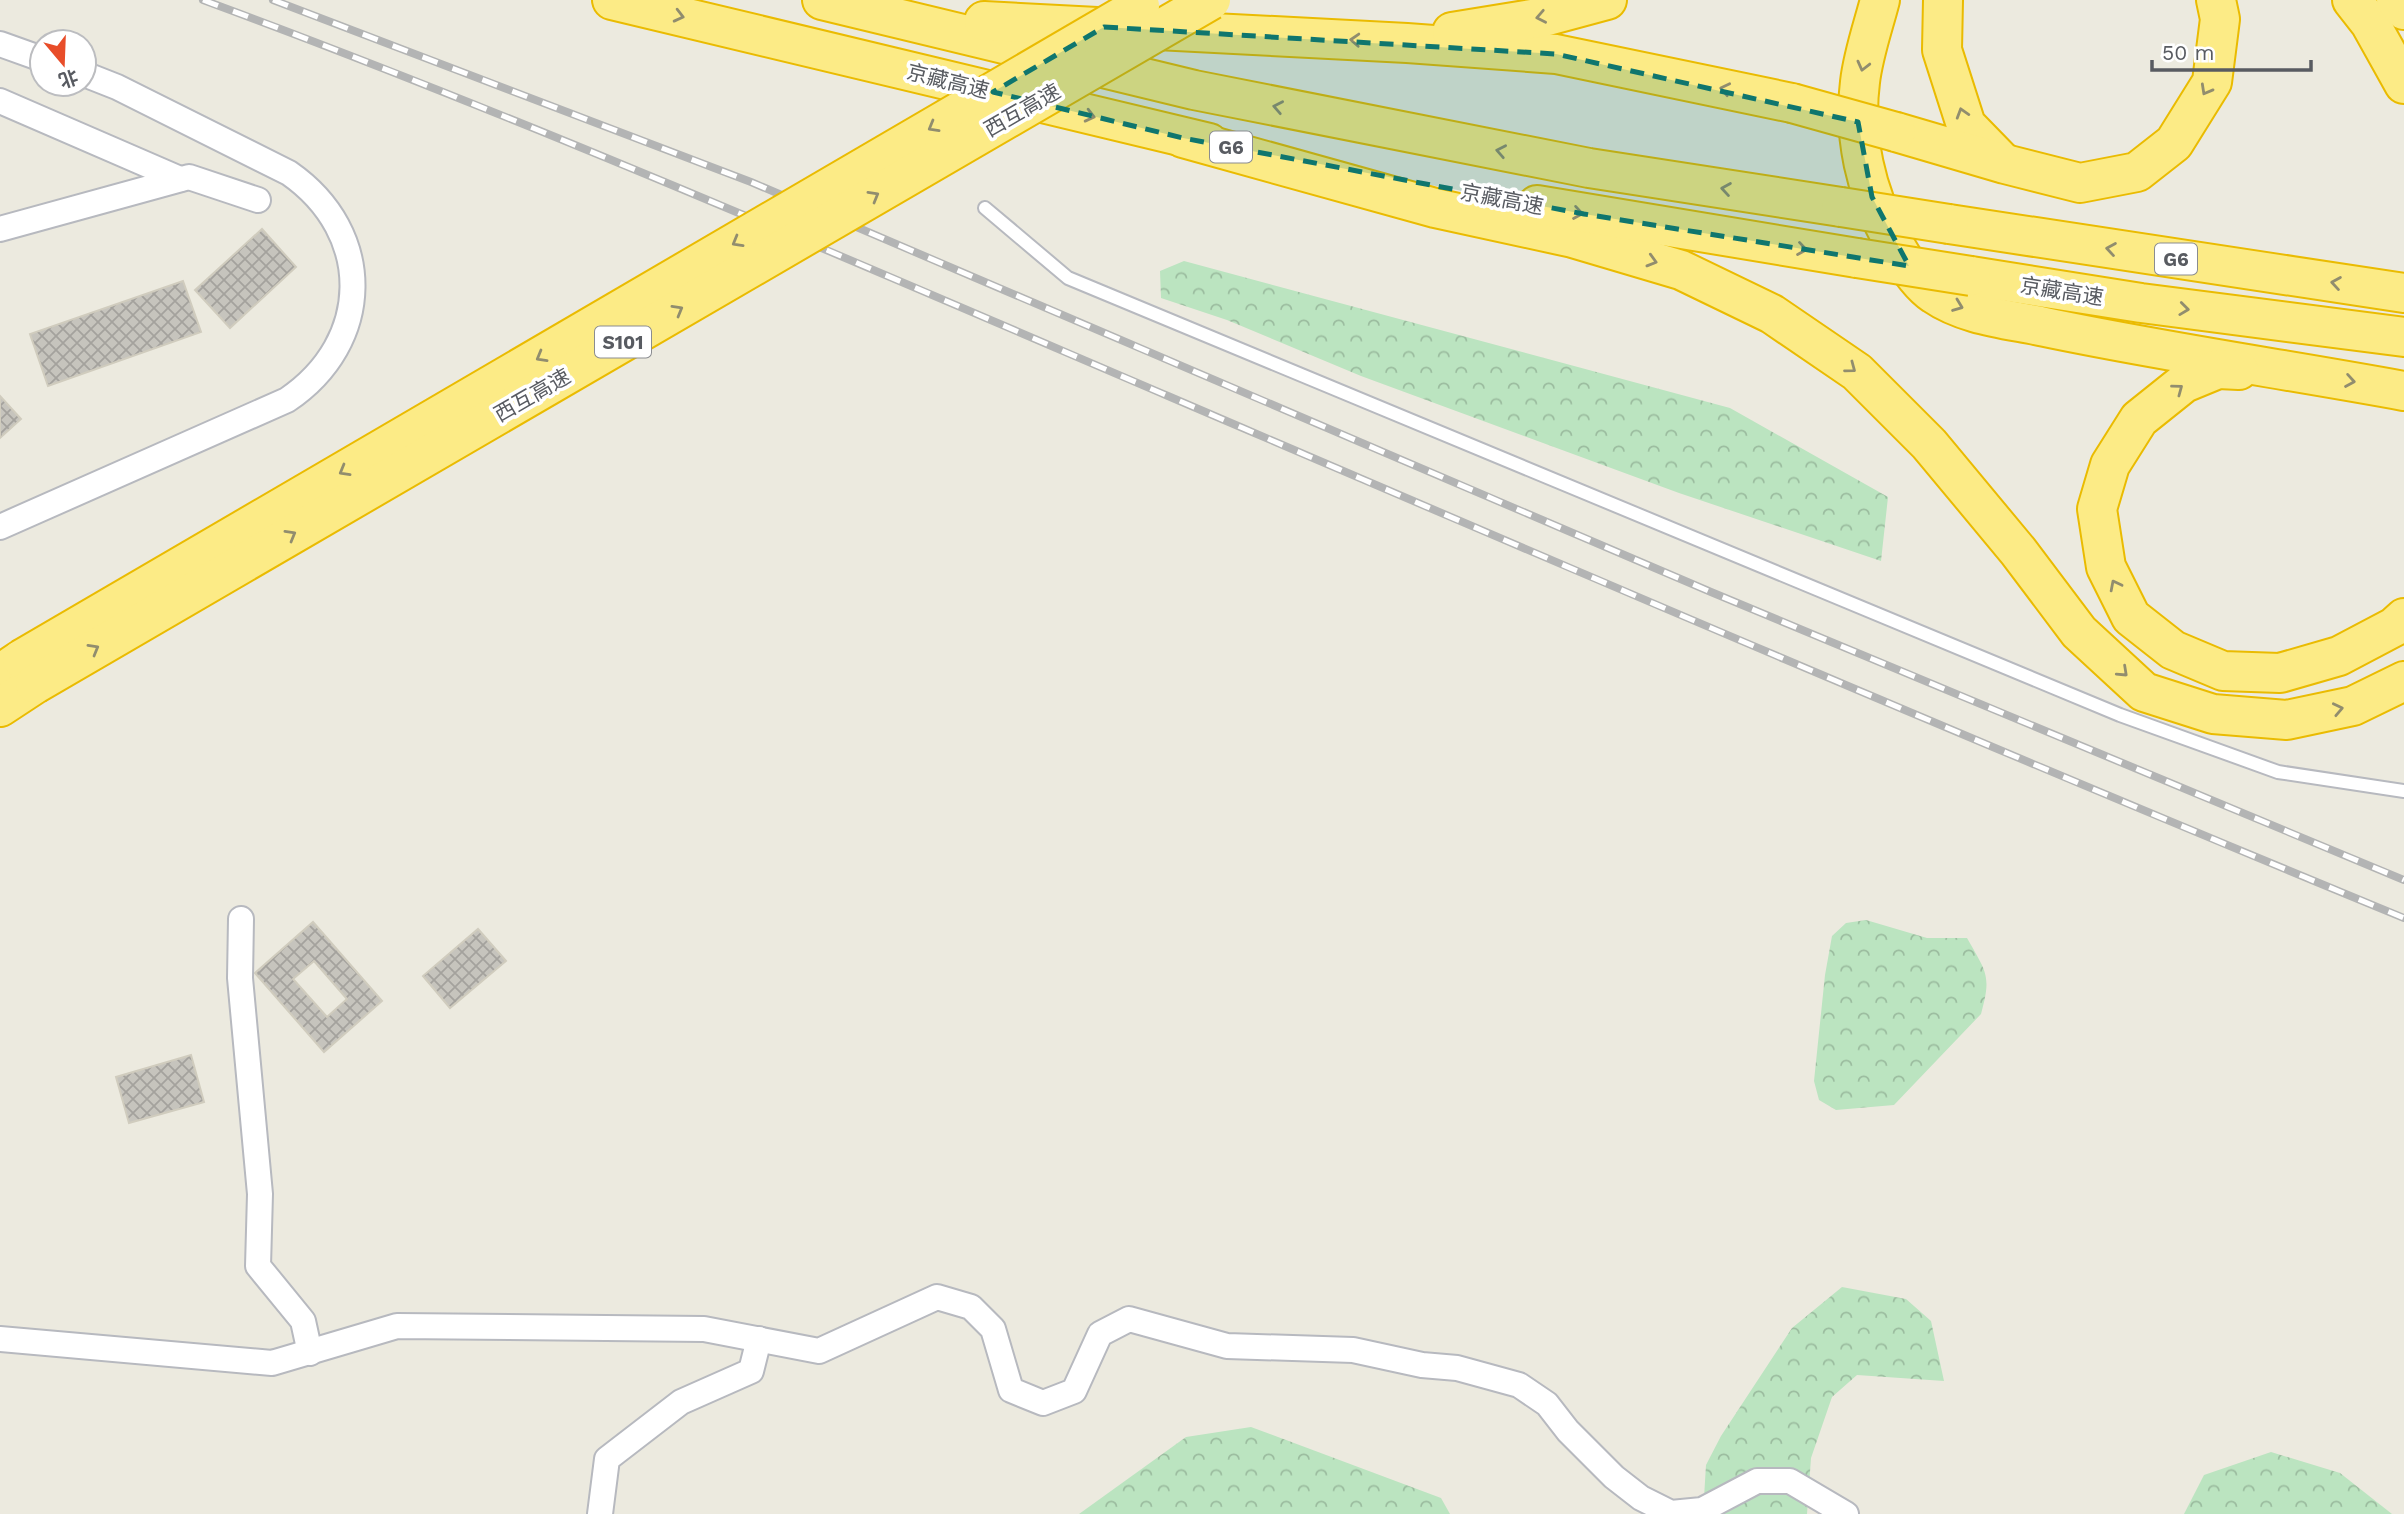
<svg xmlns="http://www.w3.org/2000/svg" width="2404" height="1514" font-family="'Work Sans','Noto Sans SC',sans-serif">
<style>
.forest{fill:url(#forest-crowns)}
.building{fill:url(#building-cross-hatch);stroke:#d0ccbe;stroke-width:2;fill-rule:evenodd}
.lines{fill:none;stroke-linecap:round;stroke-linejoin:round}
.service-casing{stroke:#b7b9bf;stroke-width:16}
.minor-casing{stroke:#b7b9bf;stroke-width:28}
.motorway-casing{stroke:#eabb01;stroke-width:42}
.service{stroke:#fff;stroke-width:12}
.minor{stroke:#fff;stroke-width:24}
.motorway{stroke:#fceb86;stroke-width:38}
.rail-casing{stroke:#b3b4b4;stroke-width:8}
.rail{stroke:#fff;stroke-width:5;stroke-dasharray:16;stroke-linecap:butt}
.motorway-bridge-casing{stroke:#eabb01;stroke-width:42;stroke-linecap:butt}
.motorway-bridge{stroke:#fceb86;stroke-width:38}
.oneway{stroke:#918d6e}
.marked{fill:#0f766e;fill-opacity:0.2;stroke:#0f766e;stroke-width:5;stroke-dasharray:14 9;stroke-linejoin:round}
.labels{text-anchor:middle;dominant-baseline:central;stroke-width:7;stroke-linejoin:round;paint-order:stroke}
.shield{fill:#fff;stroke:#8a8c90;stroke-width:2}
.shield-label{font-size:19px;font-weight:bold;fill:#585b61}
.street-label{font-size:21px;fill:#585b61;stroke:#fff}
</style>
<defs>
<pattern id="forest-crowns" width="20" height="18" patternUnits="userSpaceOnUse" patternTransform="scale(1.75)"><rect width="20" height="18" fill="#bbe4c0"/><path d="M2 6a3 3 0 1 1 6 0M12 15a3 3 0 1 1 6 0" fill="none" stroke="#9bbc9f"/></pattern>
<pattern id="building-cross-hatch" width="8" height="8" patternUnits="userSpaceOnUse" patternTransform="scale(1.75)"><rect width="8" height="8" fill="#c6c4bd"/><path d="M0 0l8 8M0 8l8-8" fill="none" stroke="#a4a29d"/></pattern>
</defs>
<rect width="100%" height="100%" fill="#eceadf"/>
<!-- forest -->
<g class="forest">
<polygon points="1184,261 1730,408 1888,497 1881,561 1679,493 1361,376 1227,320 1161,298 1160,271"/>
<path d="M1866 920 1927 938H1967C1986 972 1992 975 1981 1014L1894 1105 1836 1110 1819 1100 1814 1081 1825 975 1832 936 1846 923Z"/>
<polygon points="1842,1287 1906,1299 1931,1321 1944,1381 1857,1375 1832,1397 1811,1458 1807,1514 1703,1514 1706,1465 1721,1436 1792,1328"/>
<polygon points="1251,1427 1441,1498 1450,1514 1079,1514 1186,1437"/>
<polygon points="2271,1452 2340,1473 2392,1514 2184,1514 2204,1475"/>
</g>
<!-- building -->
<g class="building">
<polygon points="262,229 296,267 230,328 195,290"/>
<polygon points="183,281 201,332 48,386 30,334"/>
<polygon points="0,396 21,419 0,438"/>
<path d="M313 922 382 1001 324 1052 255 973ZM314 961 347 999 327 1017 293 979Z"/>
<polygon points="478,929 506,961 450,1008 423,976"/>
<polygon points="191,1055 204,1102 129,1123 116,1077"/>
</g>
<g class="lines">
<!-- service casing -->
<g class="service-casing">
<polyline id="service" points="985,208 1068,278 2120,715 2278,772 2404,791"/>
</g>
<!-- minor casing -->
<g class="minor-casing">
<g id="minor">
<polyline points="0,44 42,59"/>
<polyline points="0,101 180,179"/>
<polyline points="0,229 189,177 258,200"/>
<path d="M0 527 287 400C373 342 375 233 289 173L117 87 84 74"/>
<polyline points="241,919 240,978 260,1194 258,1266 303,1321 310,1353"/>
<polyline points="0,1339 272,1363 397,1326 704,1329 819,1351 937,1297 971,1307 993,1329 1011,1390 1043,1403 1074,1391 1100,1334 1129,1319 1227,1346 1353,1350 1422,1365 1457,1368 1519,1385 1547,1404 1568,1431 1614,1477 1641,1498 1671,1513 1702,1510 1757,1481 1790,1481 1846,1514"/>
<polyline points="600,1514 607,1459 681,1402 751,1371 759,1339"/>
</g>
</g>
<!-- motorway casing -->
<g class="motorway-casing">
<g id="motorway">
<polyline points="612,0 1209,143"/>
<polyline points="822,0 1194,90 1589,168 1841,207"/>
<path d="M1880 0C1873 27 1863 55 1860 82 1853 137 1866 192 1892 240 1902 258 1917 283 1934 294 1966 316 2008 319 2045 327 2164 352 2284 369 2404 391"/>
<polyline points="1943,0 1942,50 1966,125 2003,163"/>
<polyline points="2352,0 2370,23 2404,84"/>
<polyline points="2396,0 2404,10"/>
<polyline points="984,21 1407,43 1556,54 1792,103"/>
<polyline points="1452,32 1544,17 1607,0"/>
<polyline points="1896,132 2005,164 2080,183 2137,172 2174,143 2212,82 2220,19 2216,0"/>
<polyline points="1183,138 1435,208 1573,238 1681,270 1772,314 1857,372 1929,444 2018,551 2079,632 2144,692 2213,714 2287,720 2353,706 2404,681"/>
<polyline points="1537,205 1857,258"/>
<polyline points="1949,224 2404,293"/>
<polyline points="1971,276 2141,303 2404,337"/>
<polyline points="2239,370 2218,369 2184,383 2139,419 2110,465 2097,509 2106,567 2131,617 2173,650 2223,671 2280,673 2339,656 2394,627 2404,618"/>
<polyline points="0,674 22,659"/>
<polyline points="0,707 35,684"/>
</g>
</g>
<!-- service -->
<use href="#service" class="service"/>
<!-- minor -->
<use href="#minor" class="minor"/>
<!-- motorway -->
<use href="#motorway" class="motorway"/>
<!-- rail casing -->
<g class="rail-casing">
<g id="rail">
<path d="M203 0C529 120 848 259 1168 396 1579 572 1990 748 2404 918"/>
<polyline points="273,0 751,182 1711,592 2404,880"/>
</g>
</g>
<!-- rail -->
<use href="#rail" class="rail"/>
<!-- motorway-bridge casing -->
<g class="motorway-bridge-casing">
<g id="motorway-bridge">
<polyline points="1792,103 1896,132"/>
<polyline points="1841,207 1949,224"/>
<polyline points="1857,258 1971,276"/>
<polyline points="22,659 1140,6"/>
<polyline points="35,684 1211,0"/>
</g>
</g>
<!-- motorway-bridge -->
<use href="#motorway-bridge" class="motorway-bridge"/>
</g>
<!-- one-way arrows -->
<defs><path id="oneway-chevron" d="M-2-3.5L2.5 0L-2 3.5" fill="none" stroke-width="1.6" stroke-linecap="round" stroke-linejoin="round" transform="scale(1.75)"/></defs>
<g class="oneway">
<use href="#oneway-chevron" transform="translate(679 16) rotate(14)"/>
<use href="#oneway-chevron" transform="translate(1541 17) rotate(169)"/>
<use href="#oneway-chevron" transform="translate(1355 40) rotate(-177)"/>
<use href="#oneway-chevron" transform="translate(1863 66) rotate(104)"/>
<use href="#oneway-chevron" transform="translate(1725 89) rotate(-168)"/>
<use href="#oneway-chevron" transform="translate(2206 90) rotate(119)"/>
<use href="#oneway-chevron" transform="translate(1278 107) rotate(-169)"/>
<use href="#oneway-chevron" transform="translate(1962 113) rotate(-107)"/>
<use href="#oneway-chevron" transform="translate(1090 116) rotate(14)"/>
<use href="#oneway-chevron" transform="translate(933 127) rotate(150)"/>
<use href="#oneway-chevron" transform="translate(1501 151) rotate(-169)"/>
<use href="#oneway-chevron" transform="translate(1726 189) rotate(-171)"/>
<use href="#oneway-chevron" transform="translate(874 196) rotate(-30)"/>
<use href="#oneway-chevron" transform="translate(1578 213) rotate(10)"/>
<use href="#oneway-chevron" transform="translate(737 242) rotate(150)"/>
<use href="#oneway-chevron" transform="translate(1802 249) rotate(9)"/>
<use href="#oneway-chevron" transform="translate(2111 249) rotate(-171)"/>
<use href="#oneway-chevron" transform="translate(1652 261) rotate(16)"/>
<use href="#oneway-chevron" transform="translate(2336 283) rotate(-171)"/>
<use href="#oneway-chevron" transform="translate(1958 306) rotate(21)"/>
<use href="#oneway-chevron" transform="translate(2184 309) rotate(7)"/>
<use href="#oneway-chevron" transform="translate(678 310) rotate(-30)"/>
<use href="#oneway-chevron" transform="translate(541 357) rotate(150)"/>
<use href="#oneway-chevron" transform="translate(1851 368) rotate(37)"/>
<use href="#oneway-chevron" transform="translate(2350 381) rotate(10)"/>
<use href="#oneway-chevron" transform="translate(2178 389) rotate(-37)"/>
<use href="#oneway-chevron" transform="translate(344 471) rotate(150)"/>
<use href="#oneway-chevron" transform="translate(291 535) rotate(-30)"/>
<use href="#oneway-chevron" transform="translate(2115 585) rotate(-117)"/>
<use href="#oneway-chevron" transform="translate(94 649) rotate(-30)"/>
<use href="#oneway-chevron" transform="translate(2123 672) rotate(43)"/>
<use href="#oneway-chevron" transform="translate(2338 709) rotate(-12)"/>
</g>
<!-- marked area -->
<path class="marked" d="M1104 27 1556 54 1858 122 1872 197 1909 266 1584 214 1183 138 993 92Z"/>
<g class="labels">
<!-- shield labels -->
<g class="shield">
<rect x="1210" y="131.5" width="42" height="31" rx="5"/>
<rect x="2155" y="243.5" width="42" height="31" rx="5"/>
<rect x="595" y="326.5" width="56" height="31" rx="5"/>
</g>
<g class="shield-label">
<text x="1231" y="147">G6</text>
<text x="2176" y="259">G6</text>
<text x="623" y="342">S101</text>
</g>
<!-- street labels -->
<g class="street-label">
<text transform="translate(948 81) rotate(14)">京藏高速</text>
<text transform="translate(1022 110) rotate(-30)">西互高速</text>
<text transform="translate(1502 199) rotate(11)">京藏高速</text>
<text transform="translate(2062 291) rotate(9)">京藏高速</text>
<text transform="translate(532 395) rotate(-30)">西互高速</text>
</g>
</g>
<!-- north arrow -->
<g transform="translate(63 63) rotate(161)"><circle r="33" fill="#ffffff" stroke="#bcbdc0" stroke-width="2"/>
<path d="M0-5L12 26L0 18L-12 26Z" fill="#e84d29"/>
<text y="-10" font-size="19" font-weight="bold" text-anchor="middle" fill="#585b61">北</text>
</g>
<!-- scale -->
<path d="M2152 60v10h159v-10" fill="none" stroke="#585b61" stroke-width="3.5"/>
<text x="2162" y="60" font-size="21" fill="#585b61" stroke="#ffffff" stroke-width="5" paint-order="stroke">50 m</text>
</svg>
